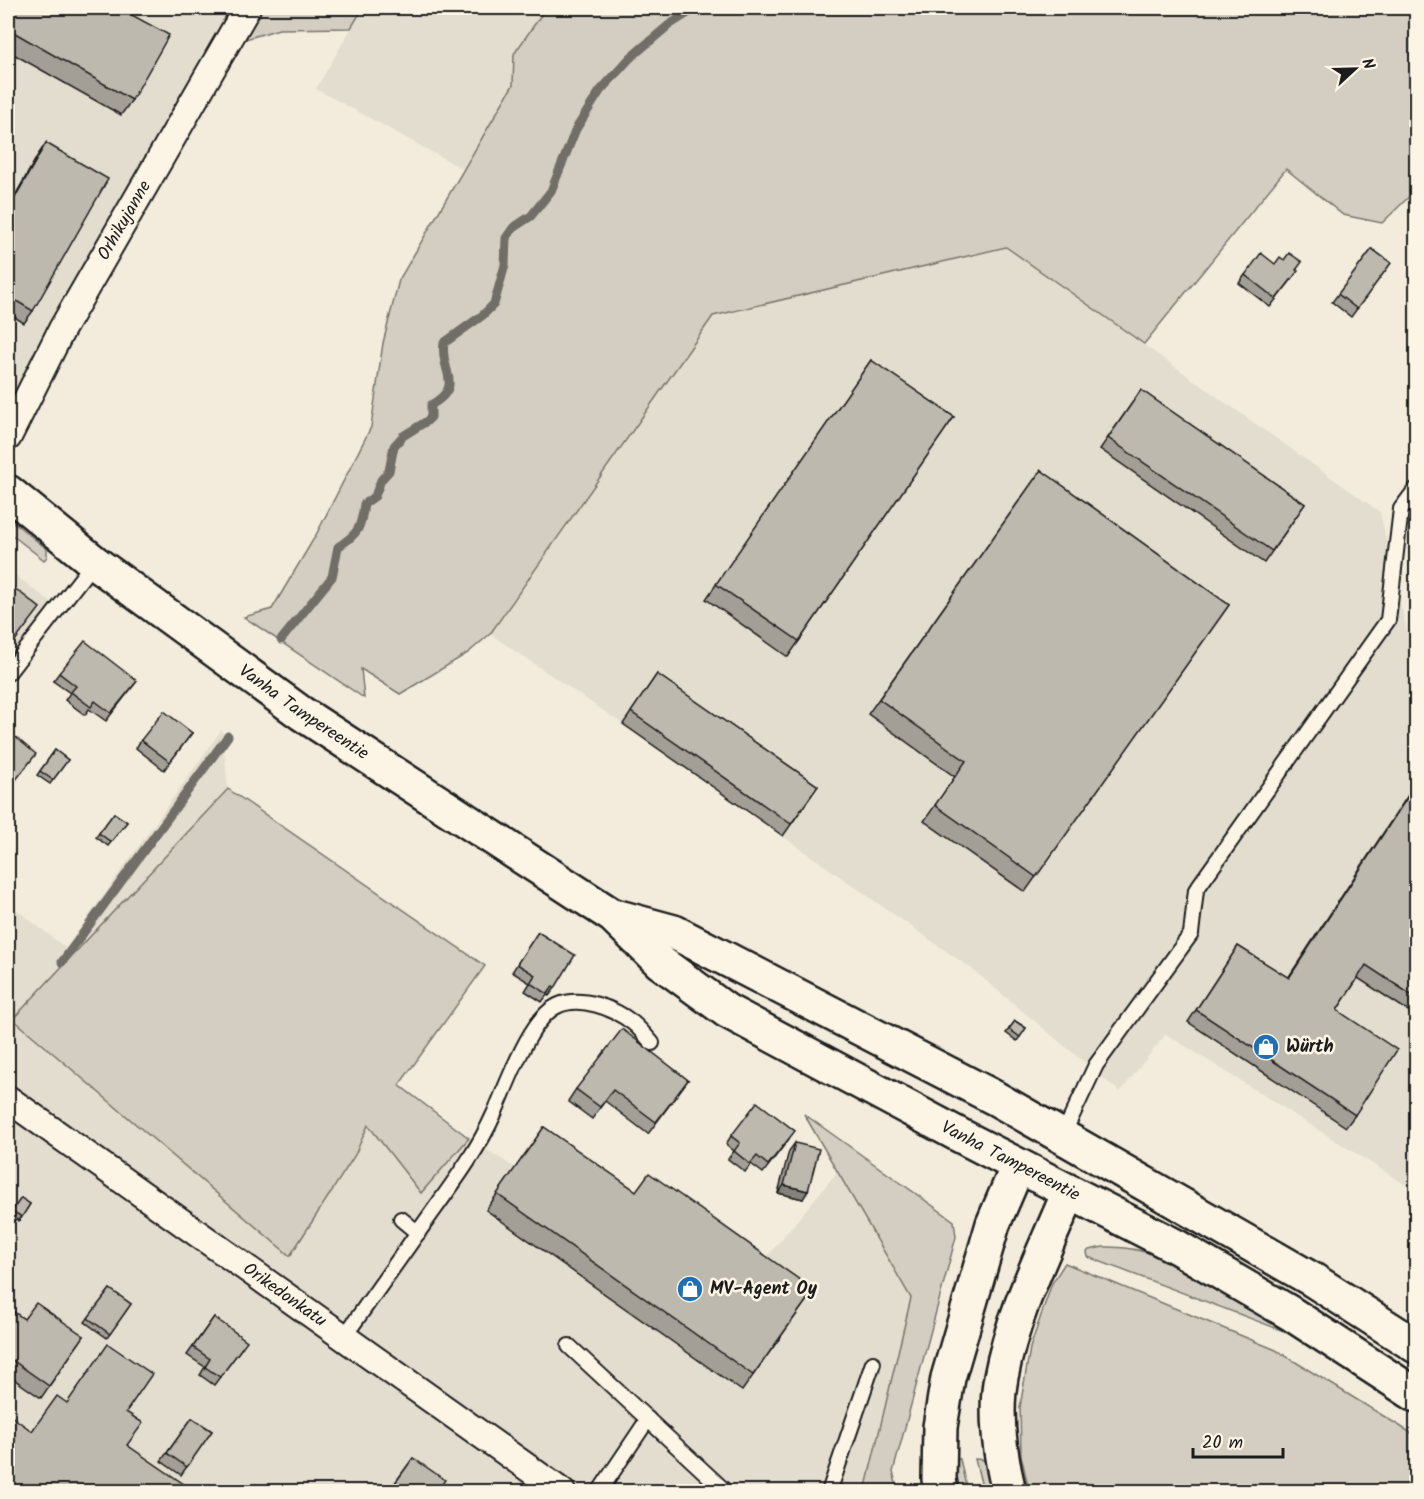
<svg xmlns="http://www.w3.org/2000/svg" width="1424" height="1499" font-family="Kalam,sans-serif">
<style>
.built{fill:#e3ddcf}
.green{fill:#d3cec1;stroke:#78756e;stroke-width:1.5}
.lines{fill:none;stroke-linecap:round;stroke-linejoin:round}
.stream{stroke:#716e68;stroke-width:9}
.service-casing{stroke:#1c1c1c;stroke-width:18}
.minor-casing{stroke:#1c1c1c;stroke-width:30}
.secondary-casing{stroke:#1c1c1c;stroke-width:38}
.trunk-casing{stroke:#1c1c1c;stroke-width:38}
.service{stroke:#fcf5e5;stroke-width:14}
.minor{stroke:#fcf5e5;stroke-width:26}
.secondary{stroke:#fcf5e5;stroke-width:33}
.trunk{stroke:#fcf5e5;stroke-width:33}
.wall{fill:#a39f96;stroke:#1c1c1c;stroke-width:1.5}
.shaded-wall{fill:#85827a;stroke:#1c1c1c;stroke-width:1.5}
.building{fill:#beb9ae;stroke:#1c1c1c;stroke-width:1.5}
.labels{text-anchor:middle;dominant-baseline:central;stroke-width:5;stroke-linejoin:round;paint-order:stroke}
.street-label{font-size:18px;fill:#1c1c1c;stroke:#fcf5e5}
.poi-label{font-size:18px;font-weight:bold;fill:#1c1c1c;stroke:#fcf5e5;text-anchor:start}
</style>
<rect width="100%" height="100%" fill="#f3ecdd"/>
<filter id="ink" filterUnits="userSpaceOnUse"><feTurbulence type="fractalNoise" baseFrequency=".0167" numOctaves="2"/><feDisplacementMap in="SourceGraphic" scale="12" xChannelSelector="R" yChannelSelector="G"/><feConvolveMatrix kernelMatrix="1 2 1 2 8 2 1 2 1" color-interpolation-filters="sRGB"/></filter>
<g filter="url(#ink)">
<!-- built -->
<g class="built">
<polygon points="8,8 231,8 9,414 8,413"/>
<polygon points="363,8 546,8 514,53 513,85 465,170 316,89"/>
<polygon points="1006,247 1380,512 1410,645 1416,650 1416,1168 1406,1185 1166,1034 1120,1092 973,970 623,724 490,634 713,316"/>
<polygon points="8,570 63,611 8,685"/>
<polygon points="222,729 228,789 485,966 399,1085 469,1138 515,1168 534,1142 755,1271 838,1171 911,1298 865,1491 8,1491 8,903 66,948"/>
</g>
<!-- green -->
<g class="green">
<polygon points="231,8 363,8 351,28 279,29 206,51"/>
<polygon points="546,8 1416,8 1416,190 1382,223 1343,215 1286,169 1144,344 1006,247 713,316 490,634 468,653 400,694 361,669 364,698 244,617 272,609 316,535 371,427 383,343 399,280 513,85 514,54"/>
<polygon points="8,518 47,549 47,557 44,560 8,532"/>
<polygon points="228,789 485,966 399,1085 469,1138 421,1193 368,1125 355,1155 290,1256 13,1019"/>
<polygon points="804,1114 954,1221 956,1237 893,1472 898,1491 865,1491 911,1298"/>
<path d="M1103 1247C1154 1245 1188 1269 1230 1294 1257 1309 1283 1325 1310 1341L1088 1257 1087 1252 1089 1250Z"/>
<polygon points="1065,1263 1276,1350 1416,1436 1416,1491 1029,1491 1021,1455 1020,1407 1030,1348 1052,1283"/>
<polygon points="954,1458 960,1459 967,1491 959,1491"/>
<polygon points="975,1459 986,1460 993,1491 983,1491"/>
</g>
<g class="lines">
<!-- stream -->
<g class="stream">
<path d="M281 640 332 577 338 547C359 533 361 528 364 504L375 496 381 480 389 471 394 446 403 436 427 421 431 417V405C466 385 439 371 444 343L483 315 494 304 505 265 506 238 513 228 531 216 551 191 576 129 600 91 630 58 669 25 696 8"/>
<polyline points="62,962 228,736"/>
</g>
<!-- service casing -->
<g class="service-casing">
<g id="service">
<polyline points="8,673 94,562"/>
<polyline points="1062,1137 1096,1065 1191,934 1196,890 1388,620 1401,509 1416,489"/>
<polyline points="401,1219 418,1233"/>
<path d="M344 1337C373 1296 402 1255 431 1214 454 1182 478 1150 494 1114 507 1086 529 1019 557 1006 580 995 614 1008 633 1023 640 1029 646 1036 652 1043"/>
<polyline points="569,1346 726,1492"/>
<polyline points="599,1492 648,1419"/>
<polyline points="829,1492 873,1363"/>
</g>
</g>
<!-- minor casing -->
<g class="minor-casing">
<g id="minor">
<path id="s1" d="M8 437 62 329 247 8"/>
<path id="s2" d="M8 1099 562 1492"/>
</g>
</g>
<!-- secondary casing -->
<g class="secondary-casing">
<g id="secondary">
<path id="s3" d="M8 492 94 562 301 713 613 916 660 962 727 1011 961 1136 1177 1247 1290 1313 1416 1395"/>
<polyline points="615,916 674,932 995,1098 1313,1280 1416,1346"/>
</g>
</g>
<!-- trunk casing -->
<g class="trunk-casing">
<g id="trunk">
<polyline points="941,1492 939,1479 940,1427 948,1378 993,1224 1018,1166"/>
<path d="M1009 1492C1000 1455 994 1415 1001 1377 1013 1312 1044 1253 1069 1192"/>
</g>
</g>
<!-- service -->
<use href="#service" class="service"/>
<!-- minor -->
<use href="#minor" class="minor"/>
<!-- secondary -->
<use href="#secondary" class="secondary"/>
<!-- trunk -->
<use href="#trunk" class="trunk"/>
</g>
<!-- wall -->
<g class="wall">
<polygon points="8,8 132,100 121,115 8,51"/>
<polygon points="46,143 33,311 24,323 8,313 8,208 38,155"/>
<polygon points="1372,249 1391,263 1351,317 1332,302"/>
<polygon points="1275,264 1297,270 1292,279 1270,307 1239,283 1245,275"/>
<polygon points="871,360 954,417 788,657 706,599"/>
<polygon points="1141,390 1305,504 1264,563 1100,449"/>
<polygon points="1041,470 1229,605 1025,892 924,821 955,777 868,714"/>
<polygon points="59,673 137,681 106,721 89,709 85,715 65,700 70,693 53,681"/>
<polygon points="657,674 818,786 783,836 623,724"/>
<polygon points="192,733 164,770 136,748 141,740"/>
<polygon points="55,750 68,760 50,784 37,775"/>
<polygon points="1416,783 1416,1016 1358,978 1337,1010 1355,1115 1346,1127 1188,1022 1238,946 1288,978"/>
<polygon points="114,813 127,822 108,846 96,837"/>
<polygon points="538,932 555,988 549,996 547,995 542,1002 525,991 530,983 512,972"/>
<polygon points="1015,1021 1026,1028 1017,1041 1006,1033"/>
<polygon points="688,1080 648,1134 605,1101 592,1119 568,1101 576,1089"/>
<polygon points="544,1127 636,1191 814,1290 742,1391 486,1210"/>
<polygon points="731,1136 789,1139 763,1173 751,1164 745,1172 728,1159 734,1151 726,1144"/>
<polygon points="795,1143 803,1199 778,1193 789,1151"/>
<polygon points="21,1198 30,1204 19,1221 10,1215"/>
<polygon points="110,1289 131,1304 107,1338 85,1322"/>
<polygon points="8,1308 24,1319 84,1336 41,1398 8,1375"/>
<polygon points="214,1317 241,1349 214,1385 200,1375 205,1367 187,1355"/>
<polygon points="192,1418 212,1431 181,1475 161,1461"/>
<polygon points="413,1458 437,1491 389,1491"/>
</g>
<!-- shaded-wall -->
<polygon class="shaded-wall" points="784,1185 808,1191 803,1199 778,1193"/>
<!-- building -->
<g class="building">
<polygon points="8,8 119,8 169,35 132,100 8,29"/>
<polygon points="46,143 108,179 33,311 8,296 8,210"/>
<polygon points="1372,249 1391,263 1357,309 1338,294"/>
<polygon points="1261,253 1275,264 1280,257 1284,260 1289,253 1302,262 1296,270 1298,271 1276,299 1245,275"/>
<polygon points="871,360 954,417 799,641 716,584"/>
<polygon points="1141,390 1305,504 1272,551 1108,438"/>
<polygon points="1041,470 1229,605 1036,877 935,805 966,761 879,699"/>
<polygon points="8,583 40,608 8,650"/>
<polygon points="85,641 137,681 111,713 95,701 91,707 71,692 76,686 59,673"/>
<polygon points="657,674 818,786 791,824 631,712"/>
<polygon points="164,711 192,733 170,762 141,740"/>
<polygon points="13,735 36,754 8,790 8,742"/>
<polygon points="55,750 68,760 53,780 40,771"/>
<polygon points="1416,784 1416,998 1366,965 1337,1010 1397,1050 1355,1115 1196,1010 1238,946 1289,978"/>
<polygon points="114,813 127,822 111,842 99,833"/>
<polygon points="538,932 575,955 555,988 553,986 548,994 530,983 535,975 517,964"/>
<polygon points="1015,1021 1026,1028 1020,1037 1009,1029"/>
<polygon points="622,1029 688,1080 656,1122 613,1090 600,1107 576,1089"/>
<polygon points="757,1102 795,1131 768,1165 757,1156 750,1164 734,1151 740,1143 731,1136"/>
<polygon points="544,1127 636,1191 649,1173 814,1290 753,1375 497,1194"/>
<polygon points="795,1143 819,1149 808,1191 784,1185"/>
<polygon points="21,1198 30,1204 22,1217 12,1211"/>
<polygon points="110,1289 131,1304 110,1334 88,1318"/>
<polygon points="36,1303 84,1336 49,1386 8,1357 8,1308 24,1319"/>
<polygon points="214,1317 247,1341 220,1377 205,1367 210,1359 193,1347"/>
<polygon points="108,1344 152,1374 126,1412 143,1423 127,1445 194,1491 8,1491 8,1414 32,1431 57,1396 67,1403"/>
<polygon points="192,1418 212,1431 187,1467 167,1453"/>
<polygon points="413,1458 445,1480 437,1491 400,1491 393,1486"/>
</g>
</g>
<!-- icons -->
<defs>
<g id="shop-disc" transform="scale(1.35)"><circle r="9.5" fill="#1f6fb2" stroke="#fcf5e5"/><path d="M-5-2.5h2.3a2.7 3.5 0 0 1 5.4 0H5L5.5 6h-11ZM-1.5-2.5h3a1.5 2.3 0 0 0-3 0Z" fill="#fff"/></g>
</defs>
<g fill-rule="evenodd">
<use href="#shop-disc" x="1266" y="1047"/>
<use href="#shop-disc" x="690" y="1289"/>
</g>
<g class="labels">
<!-- street labels -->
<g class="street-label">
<text stroke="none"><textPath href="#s1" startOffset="246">Orhikujanne</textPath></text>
<text stroke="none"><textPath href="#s3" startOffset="369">Vanha Tampereentie</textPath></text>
<text stroke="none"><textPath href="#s3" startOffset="1209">Vanha Tampereentie</textPath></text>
<text stroke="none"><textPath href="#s2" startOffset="339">Orikedonkatu</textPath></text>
</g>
<!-- poi labels -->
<g class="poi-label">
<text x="1286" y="1047">Würth</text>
<text x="710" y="1289">MV-Agent Oy</text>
</g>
</g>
<!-- margin -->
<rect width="1424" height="1499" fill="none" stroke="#fcf5e5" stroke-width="30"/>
<rect x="15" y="15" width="1394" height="1469" fill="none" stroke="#1c1c1c" stroke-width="2" filter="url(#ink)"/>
<!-- north arrow -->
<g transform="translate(1355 69) rotate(68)" stroke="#fcf5e5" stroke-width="4.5" paint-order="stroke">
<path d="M0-4.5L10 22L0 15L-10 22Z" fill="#1c1c1c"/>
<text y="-9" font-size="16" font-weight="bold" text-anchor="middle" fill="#1c1c1c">N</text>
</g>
<!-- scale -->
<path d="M1193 1448v9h90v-9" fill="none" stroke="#1c1c1c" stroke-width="3"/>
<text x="1202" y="1448" font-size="18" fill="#1c1c1c" stroke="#fcf5e5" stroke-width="4.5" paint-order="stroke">20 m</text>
</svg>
